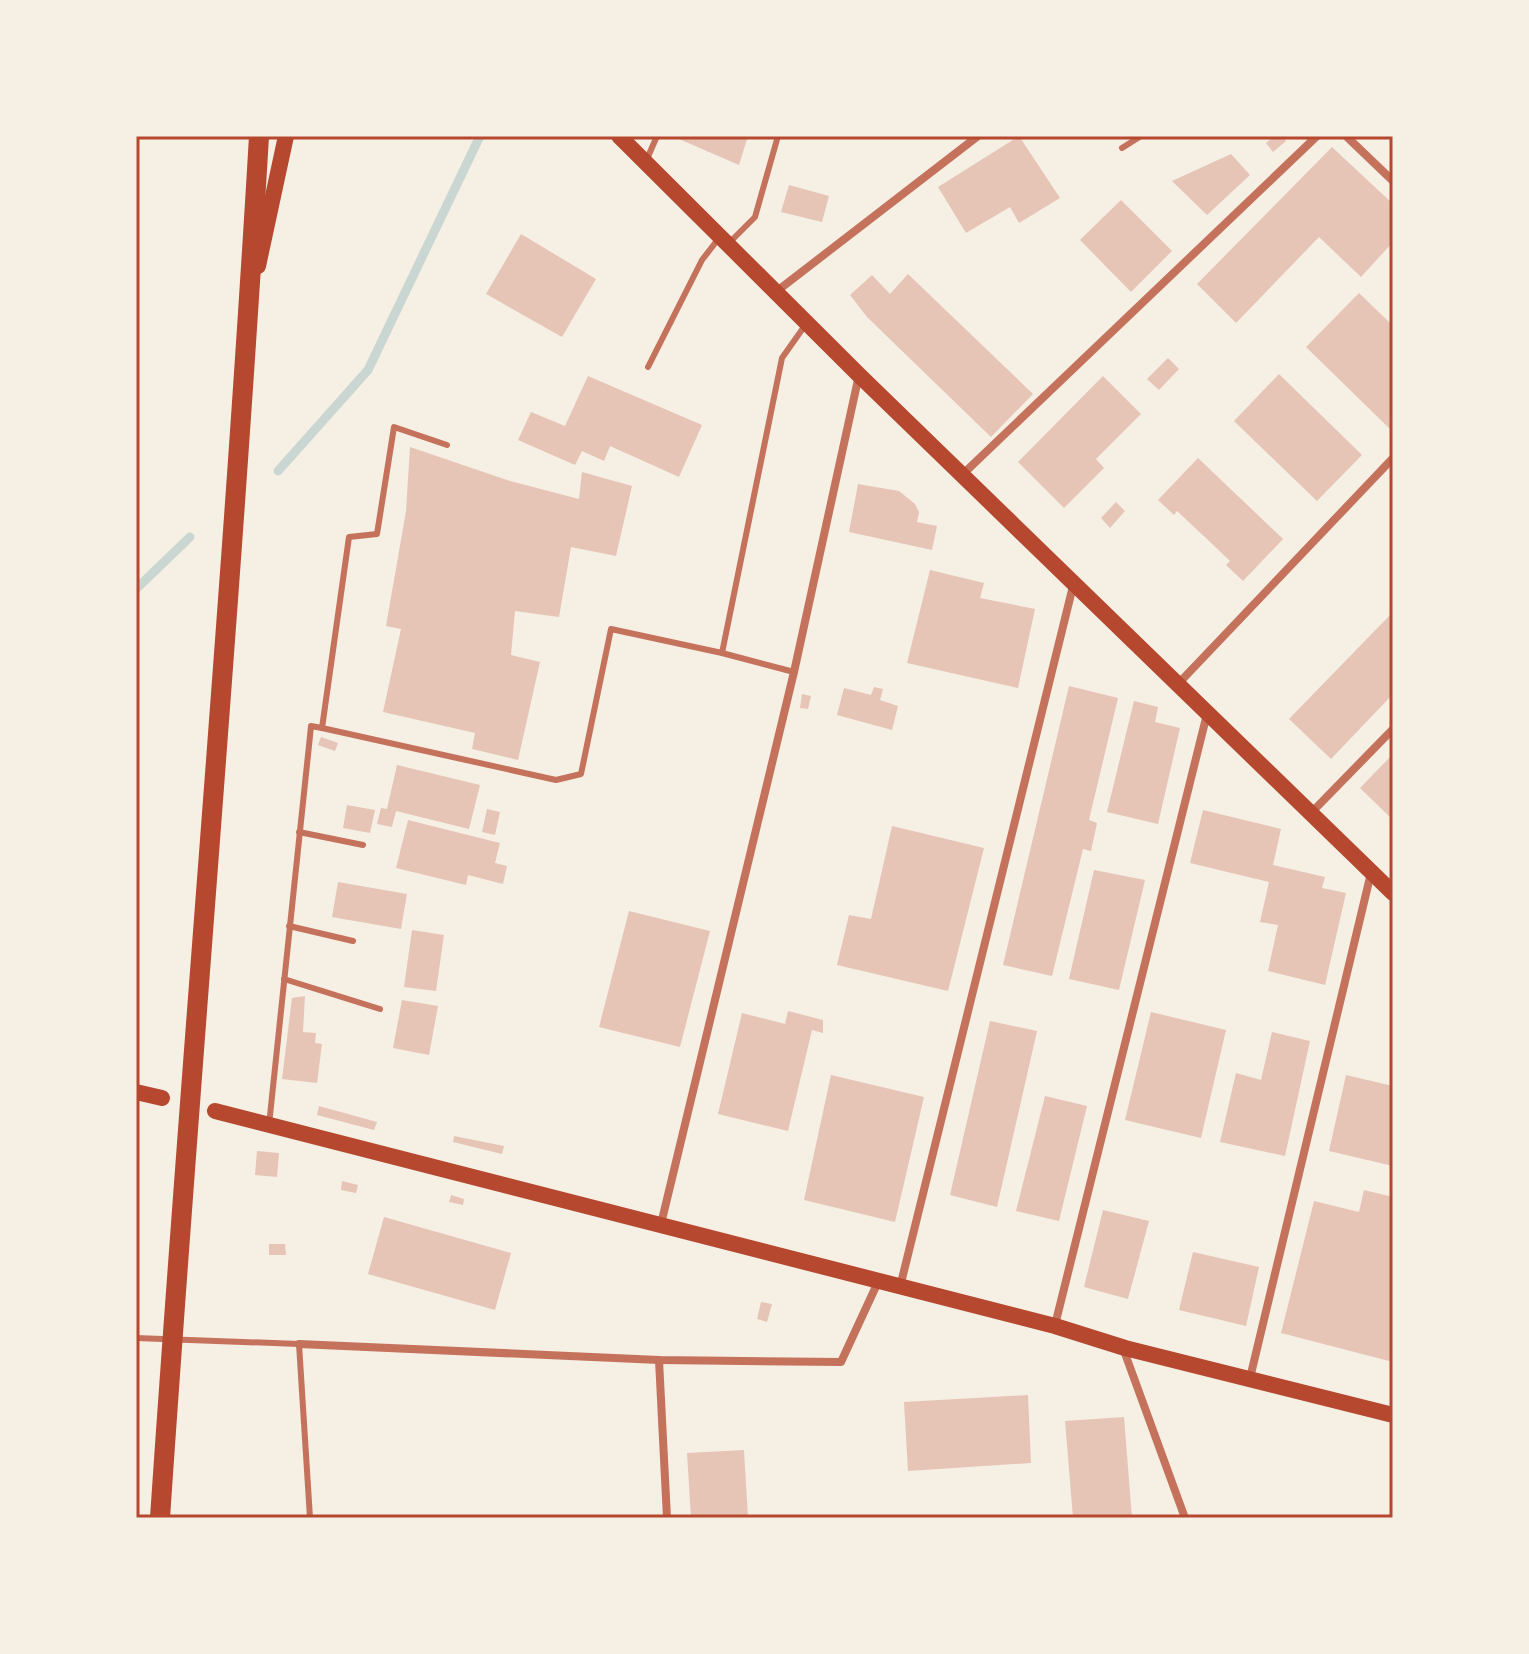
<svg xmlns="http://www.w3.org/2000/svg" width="1529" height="1654" font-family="Lato,sans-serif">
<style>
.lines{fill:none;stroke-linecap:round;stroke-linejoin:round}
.stream{stroke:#c9d6d2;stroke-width:9}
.building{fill:#e6c5b7}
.service{stroke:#c5725c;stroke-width:6}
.minor{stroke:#c5725c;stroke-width:8}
.secondary{stroke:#b5482f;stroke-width:16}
.primary{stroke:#b5482f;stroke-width:20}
.neatline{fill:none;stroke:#b5482f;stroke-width:3}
</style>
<rect width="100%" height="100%" fill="#f6efe4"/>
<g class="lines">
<!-- stream -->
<g class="stream">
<polyline points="278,471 368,370 480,136"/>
<polyline points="136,589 190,537"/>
</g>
</g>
<!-- building -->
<g class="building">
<polygon points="680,136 748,136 739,165 679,139"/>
<polygon points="1019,136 1060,198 1019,223 1010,207 966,233 938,187"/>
<polygon points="1274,136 1282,136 1286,141 1273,152 1266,143"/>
<polygon points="1332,147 1393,204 1393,242 1361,277 1319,237 1236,323 1197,284"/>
<polygon points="1231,154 1250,175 1207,215 1172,181"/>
<polygon points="789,185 829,196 822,222 781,212"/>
<polygon points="1121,200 1172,251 1131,292 1080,240"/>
<polygon points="521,234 596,279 562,337 486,294"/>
<polygon points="908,274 1033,394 991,437 867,317 850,295 872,275 890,294"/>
<polygon points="1359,293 1393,326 1391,430 1306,347"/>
<polygon points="1168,358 1179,369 1159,390 1147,379"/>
<polygon points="1279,374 1362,455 1317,501 1234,421"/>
<polygon points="588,376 702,425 679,477 610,446 604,461 582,451 575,465 518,440 531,412 565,426"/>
<polygon points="1103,376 1141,414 1096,459 1104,468 1064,508 1018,462"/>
<polygon points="410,447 510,481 579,499 582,472 632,486 616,556 571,547 559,617 515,611 511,655 540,662 518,760 472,749 475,733 383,712 401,629 386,626 406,511"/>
<polygon points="1198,458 1283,539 1243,581 1226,565 1230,561 1208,540 1177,511 1174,515 1158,500"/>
<polygon points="858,484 899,491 915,504 919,512 917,522 937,526 932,550 849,532"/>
<polygon points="1116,502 1125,511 1110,528 1101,518"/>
<polygon points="930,570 984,583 980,598 1035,609 1018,688 907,663"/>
<polygon points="1393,612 1393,694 1331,759 1289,719"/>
<polygon points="1069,686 1118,698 1089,820 1097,823 1091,851 1083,849 1052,976 1003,965"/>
<polygon points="874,687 883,689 880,700 898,706 892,730 837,715 844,688 871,695"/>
<polygon points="802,694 811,696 808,709 800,708"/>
<polygon points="1134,701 1158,707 1155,722 1180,728 1158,824 1107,812"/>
<polygon points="321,737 338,743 335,751 318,745"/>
<polygon points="1393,754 1393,820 1360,788"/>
<polygon points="397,765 480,785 469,829 396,811 392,827 377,824 381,808 387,809"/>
<polygon points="347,805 375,810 370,833 343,828"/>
<polygon points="487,809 500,812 495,835 482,832"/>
<polygon points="1203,810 1281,829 1273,865 1325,877 1322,888 1346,893 1325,985 1268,971 1278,925 1260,922 1269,882 1190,863"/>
<polygon points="408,820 500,843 495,863 507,866 503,884 468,875 466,885 396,868"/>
<polygon points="892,826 984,848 948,991 837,965 849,915 871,919"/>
<polygon points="1094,870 1145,880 1119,990 1069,979"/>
<polygon points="338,882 407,894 401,929 332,917"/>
<polygon points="629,911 710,931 680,1047 599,1027"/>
<polygon points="412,930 444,935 436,991 404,987"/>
<polygon points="305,996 303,1032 316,1033 315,1043 322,1044 317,1083 282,1079 292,998"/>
<polygon points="402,1000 438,1006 429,1055 393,1048"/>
<polygon points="788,1011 823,1020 823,1033 812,1030 788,1131 718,1114 742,1013 785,1024"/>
<polygon points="1151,1012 1226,1030 1201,1138 1125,1120"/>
<polygon points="990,1021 1037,1031 997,1207 950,1195"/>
<polygon points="1272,1032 1310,1041 1285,1156 1220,1142 1236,1073 1261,1080"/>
<polygon points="831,1075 924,1097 895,1222 804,1200"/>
<polygon points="1346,1075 1393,1086 1393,1166 1329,1151"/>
<polygon points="1045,1096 1087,1106 1059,1221 1016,1211"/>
<polygon points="319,1106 377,1122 374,1130 317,1115"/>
<polygon points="454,1136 504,1146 502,1154 453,1142"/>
<polygon points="257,1151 279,1153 277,1177 255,1175"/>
<polygon points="342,1181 358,1185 356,1193 341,1190"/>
<polygon points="1364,1190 1393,1197 1393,1362 1281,1333 1314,1201 1359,1212"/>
<polygon points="451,1195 464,1199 463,1205 449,1202"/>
<polygon points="1103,1210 1149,1221 1128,1299 1084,1287"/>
<polygon points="384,1217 511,1253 495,1310 368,1274"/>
<polygon points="269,1244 285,1244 286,1255 269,1255"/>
<polygon points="1193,1252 1259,1267 1246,1326 1179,1310"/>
<polygon points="761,1302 772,1304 767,1322 757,1319"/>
<polygon points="1028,1395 1031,1463 908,1471 904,1402"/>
<polygon points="1124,1417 1132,1518 1073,1518 1065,1421"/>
<polygon points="744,1450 748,1518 691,1518 687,1453"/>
</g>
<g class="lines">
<!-- service -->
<g class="service">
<polyline points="1122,148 1141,136"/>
<polyline points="647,159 657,136"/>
<polyline points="729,243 755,217 778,136"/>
<polyline points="648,367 702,260 719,238"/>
<polyline points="447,445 394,427 377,534 349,537 322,728 556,780 581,774 611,629 722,653 782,358 806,324"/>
<polyline points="722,653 794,672"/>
<polyline points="299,832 363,845"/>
<polyline points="289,926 353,941"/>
<polyline points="284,979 380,1009"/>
<polyline points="269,1125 310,736 311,726 322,728"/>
<polyline points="136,1338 299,1344 310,1518"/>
</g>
<!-- minor -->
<g class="minor">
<polyline points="1346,136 1393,181"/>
<polyline points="777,291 978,136"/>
<polyline points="963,474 1317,136"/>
<polyline points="1178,684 1393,458"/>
<polyline points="1311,813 1393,729"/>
<polyline points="661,1224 794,672 859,375"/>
<polyline points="900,1287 1074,582"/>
<polyline points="1055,1325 1207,714"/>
<polyline points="299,1344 659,1360 841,1362 878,1282"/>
<polyline points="1123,1348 1185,1518"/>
<polyline points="659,1360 667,1518"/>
<polyline points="1250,1378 1371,873"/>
</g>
<!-- secondary -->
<g class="secondary">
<polyline points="619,136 859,375 1393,893"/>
<polyline points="258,266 286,136"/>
<polyline points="136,1092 162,1098"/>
<polyline points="215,1111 1055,1326 1125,1348 1393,1415"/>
</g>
<!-- primary -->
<path class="primary" d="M160 1518C191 1057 232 597 259 136"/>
</g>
<!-- border -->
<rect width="1529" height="1654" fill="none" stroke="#f6efe4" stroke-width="276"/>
<rect x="138" y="138" width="1253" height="1378" class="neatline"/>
</svg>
